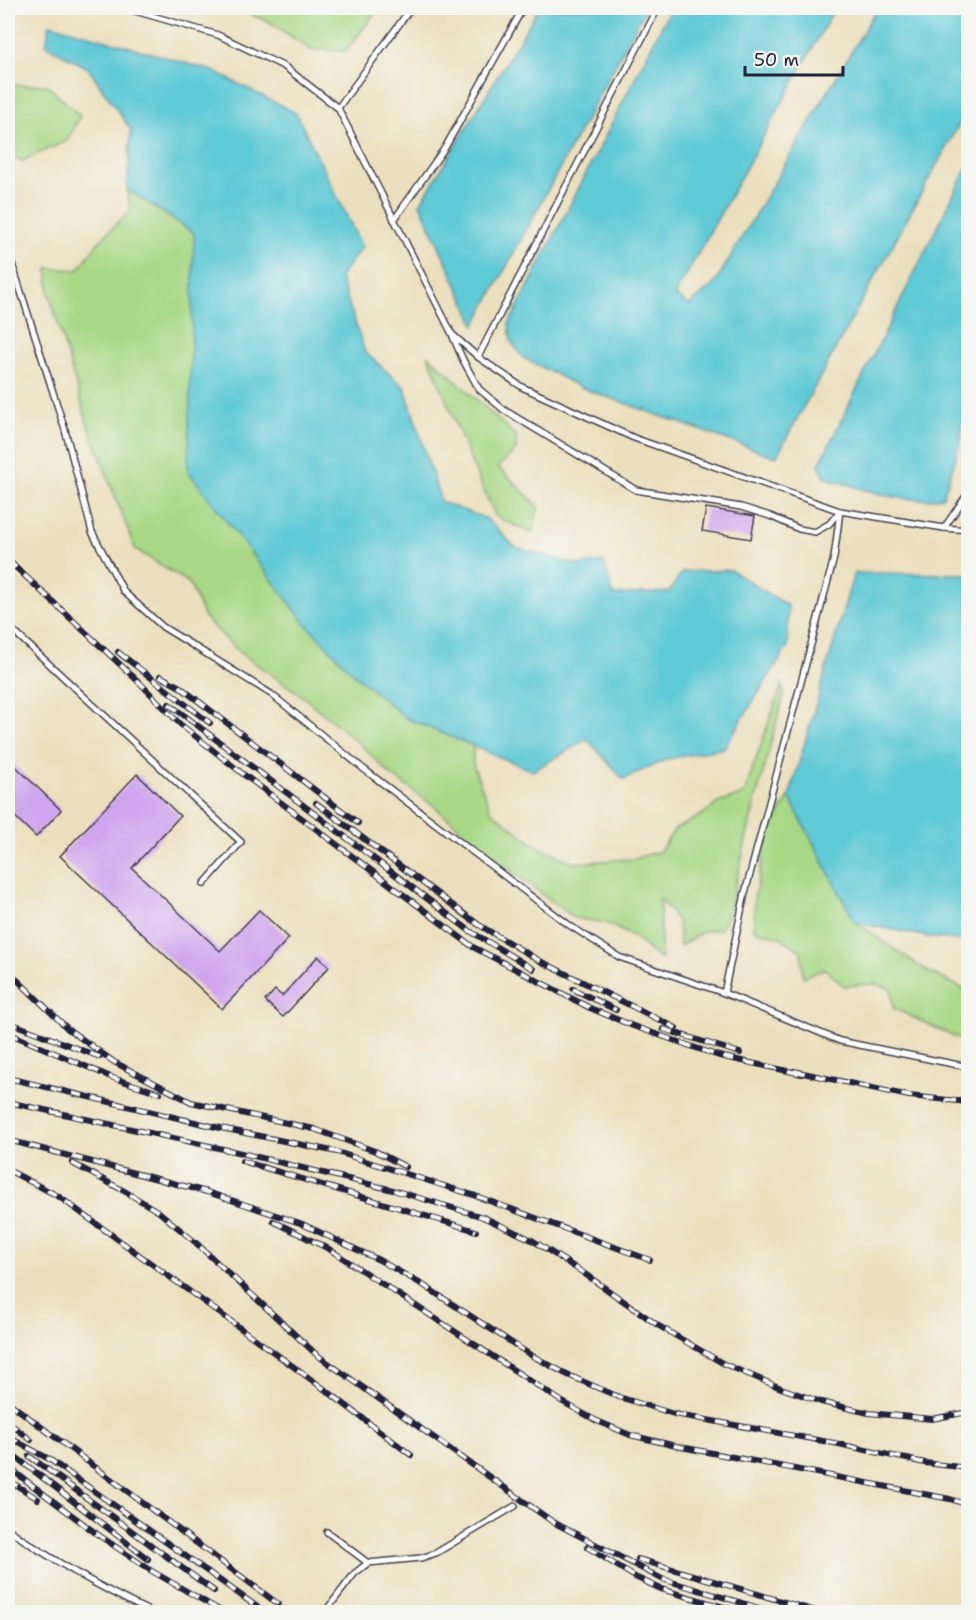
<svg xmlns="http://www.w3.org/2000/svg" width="976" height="1620" font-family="'Shantell Sans',sans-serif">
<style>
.green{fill:#a8d886;stroke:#657d60;stroke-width:1.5}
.water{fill:#5ec9d6;stroke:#407688;stroke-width:1.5}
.building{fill:#cfa6ed}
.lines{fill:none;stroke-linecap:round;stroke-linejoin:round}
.service-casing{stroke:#403e4e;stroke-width:8}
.service{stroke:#fff;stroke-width:5}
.rail-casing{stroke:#22223b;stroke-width:6}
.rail{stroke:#f6f6f2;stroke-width:4;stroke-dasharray:11;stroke-linecap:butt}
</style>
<rect width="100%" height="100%" fill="#f6f6f2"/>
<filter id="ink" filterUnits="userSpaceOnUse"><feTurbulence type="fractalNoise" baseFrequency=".0167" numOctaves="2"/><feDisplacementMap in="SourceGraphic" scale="12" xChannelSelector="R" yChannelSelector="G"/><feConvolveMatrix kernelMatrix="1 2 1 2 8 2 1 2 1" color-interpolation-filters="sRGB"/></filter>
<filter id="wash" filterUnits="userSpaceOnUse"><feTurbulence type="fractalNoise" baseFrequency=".008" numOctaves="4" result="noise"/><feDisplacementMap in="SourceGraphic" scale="24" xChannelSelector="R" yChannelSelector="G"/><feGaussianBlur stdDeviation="1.35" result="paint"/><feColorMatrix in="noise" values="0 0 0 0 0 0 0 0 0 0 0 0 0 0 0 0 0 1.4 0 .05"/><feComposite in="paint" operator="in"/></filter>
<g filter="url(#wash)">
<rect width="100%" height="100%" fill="#ebe0bd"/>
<!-- green -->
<g class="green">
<polygon points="234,8 379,8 346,51 311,50 270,22"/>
<polygon points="8,83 13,85 47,85 80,116 67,141 22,161 9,155"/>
<polygon points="127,189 195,233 189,471 306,624 354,674 406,718 473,746 473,765 491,811 535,845 574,863 633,859 660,851 675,829 697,818 718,803 744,794 782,684 784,694 752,814 730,909 721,929 705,931 680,946 678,921 660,899 661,960 634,937 606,923 574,918 498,861 434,806 391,775 360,744 302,696 239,652 204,617 189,583 135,549 86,419 49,293 48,268 78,270 97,244 130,210"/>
<polygon points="428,355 516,436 516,450 498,467 539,507 532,533 496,517 475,471"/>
<polygon points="789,797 855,922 927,971 968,991 968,1043 893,1008 891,989 876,984 844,986 825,969 803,977 801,951 780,937 754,930 754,899 769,831"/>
</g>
<!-- water -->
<g class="water">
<polygon points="539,8 646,8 475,325 420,204"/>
<polygon points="671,8 835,8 675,295 690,305 715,283 877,8 968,8 968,108 776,457 582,388 523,358 511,341 509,324"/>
<polygon points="50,24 213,71 296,113 362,247 340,277 365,352 405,388 441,502 487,519 515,547 578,565 604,562 613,595 669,592 682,572 731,570 788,606 788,646 724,748 667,759 623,779 587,739 533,771 406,718 354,674 306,624 188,471 194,233 127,189 131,130 88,68 46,45"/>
<path d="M968 165V364L961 441 943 497C905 506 863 489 826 478L819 465Z"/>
<polygon points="854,573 968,574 968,941 928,937 855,922 789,797"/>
</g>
<g id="blocks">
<!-- building -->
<g class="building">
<polygon points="706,508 755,516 751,539 702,531"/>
<polygon points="8,759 61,810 36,837 8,810"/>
<polygon points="137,774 180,816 132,868 220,951 259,910 289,938 222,1009 60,856"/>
<polygon points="318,956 329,967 283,1017 265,1001 275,990 282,996"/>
</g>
</g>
</g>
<g filter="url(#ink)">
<use href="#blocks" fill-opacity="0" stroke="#403e4e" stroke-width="1.5"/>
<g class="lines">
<!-- service casing -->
<g class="service-casing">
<g id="service">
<polyline points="125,8 218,35 285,67 338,108 452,334 478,357 522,387 634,438 840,511 944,528 968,530"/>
<polyline points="338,108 411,8"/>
<polyline points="394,220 446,146 523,8"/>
<polyline points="8,251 65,430 92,532 124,592 163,627 271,694 365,770 569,925 619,957 724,993 840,1041 968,1067"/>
<polyline points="453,337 463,360 479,389 504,410 636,490 741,507 770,516 799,529 815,532 829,524 839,512"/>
<polyline points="478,357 658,8"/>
<polyline points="944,528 968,493"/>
<polyline points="8,626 241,842 204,884"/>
<polyline points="724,993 745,893 834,558 840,511"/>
<path d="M8 1529C53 1561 101 1588 151 1612"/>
<polyline points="327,1532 368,1563"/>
<polyline points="325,1612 355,1573 368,1563 421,1558 436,1553 515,1506"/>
</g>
</g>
<!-- service -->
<use href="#service" class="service"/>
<!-- rail casing -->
<g class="rail-casing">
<g id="rail">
<polyline points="8,560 140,683 180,724 243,774 473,947 590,1008 633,1026 719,1056 802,1074"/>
<polyline points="118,652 210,723"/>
<polyline points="160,676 180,687 358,823"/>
<polyline points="169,704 470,931 533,969"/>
<polyline points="316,803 479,925 540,961 676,1028"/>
<polyline points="8,971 68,1029 114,1062 191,1102 314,1129 375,1151 406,1167"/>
<polyline points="573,989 616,1010"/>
<polyline points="8,1022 100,1057"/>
<polyline points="663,1029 740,1053"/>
<polyline points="8,1033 113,1078 160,1093"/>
<polyline points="794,1071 909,1096 968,1102"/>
<polyline points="8,1078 216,1127 337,1152 473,1195 650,1260"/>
<polyline points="8,1102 237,1152 393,1190 483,1217 532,1240 582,1272 659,1326 724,1364 781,1388 821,1402 869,1413 932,1419 968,1412"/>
<polyline points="8,1140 207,1192 300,1223 379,1260 423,1285 529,1354 568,1375 619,1397 674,1414 834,1443 925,1463 968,1468"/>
<polyline points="242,1161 476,1231"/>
<polyline points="72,1163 126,1192 159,1212 195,1242 317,1355 553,1522 662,1579 772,1612"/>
<polyline points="8,1170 58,1196 327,1391 411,1455"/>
<polyline points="273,1221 329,1249 561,1401 595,1420 630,1435 676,1446 950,1499 968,1505"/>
<polyline points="8,1402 278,1604"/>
<polyline points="8,1422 31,1440"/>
<polyline points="8,1437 49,1459 263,1611"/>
<polyline points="8,1451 148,1559"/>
<polyline points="29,1456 214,1591"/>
<polyline points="8,1467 97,1534 150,1570 223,1612"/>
<polyline points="8,1480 38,1499"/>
<polyline points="587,1547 635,1577 661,1589 741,1612"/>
<polyline points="638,1559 819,1612"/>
</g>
</g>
<!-- rail -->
<use href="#rail" class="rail"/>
</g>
</g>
<!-- margin -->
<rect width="976" height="1620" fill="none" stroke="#f6f6f2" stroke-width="30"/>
<!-- scale -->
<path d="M745 66v9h98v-9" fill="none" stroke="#22223b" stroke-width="3"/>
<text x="754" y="66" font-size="18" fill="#22223b" stroke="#f6f6f2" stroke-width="4.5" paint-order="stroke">50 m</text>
</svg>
